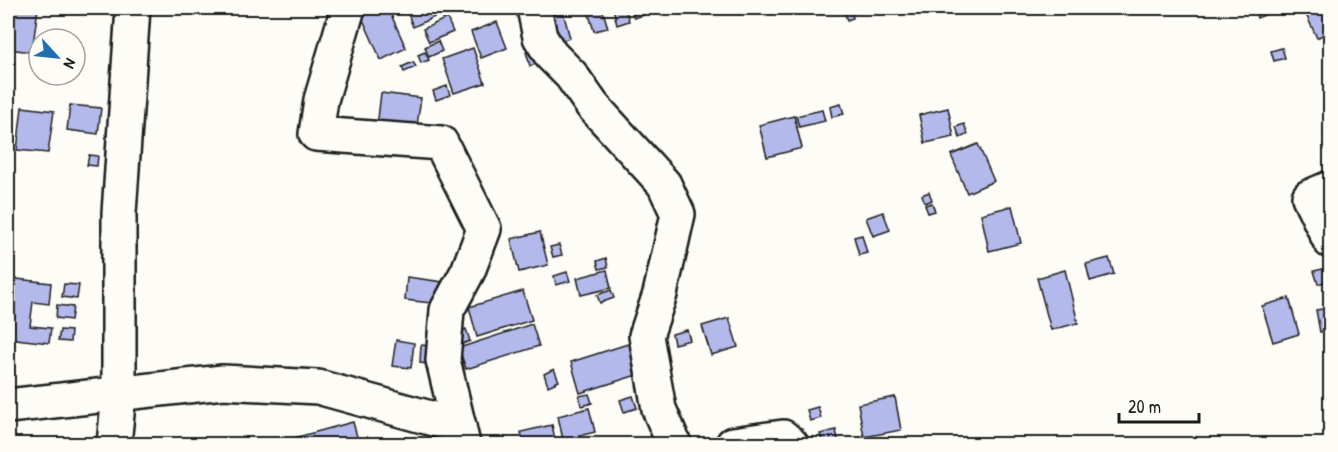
<svg xmlns="http://www.w3.org/2000/svg" width="1338" height="452" font-family="'Patrick Hand',sans-serif">
<style>
.building{fill:#b3baeb;stroke:#1c1c1c;stroke-width:1.5}
.lines{fill:none;stroke-linecap:round;stroke-linejoin:round}
.minor-casing{stroke:#1c1c1c;stroke-width:38}
.minor{stroke:#fdfcf7;stroke-width:33}
</style>
<rect width="100%" height="100%" fill="#fdfcf7"/>
<filter id="ink" filterUnits="userSpaceOnUse"><feTurbulence type="fractalNoise" baseFrequency=".0167" numOctaves="2"/><feDisplacementMap in="SourceGraphic" scale="12" xChannelSelector="R" yChannelSelector="G"/><feConvolveMatrix kernelMatrix="1 2 1 2 8 2 1 2 1" color-interpolation-filters="sRGB"/></filter>
<g filter="url(#ink)">
<!-- building -->
<g class="building">
<polygon points="8,8 38,8 32,52 8,49"/>
<polygon points="373,8 388,8 406,48 381,60 360,13"/>
<polygon points="423,8 438,8 441,14 413,27 408,14"/>
<polygon points="540,8 565,8 562,8 570,38 550,44"/>
<polygon points="587,8 602,8 608,28 594,31"/>
<polygon points="613,8 625,8 629,21 617,25"/>
<polygon points="631,8 642,8 644,15 634,18"/>
<polygon points="736,8 760,8 738,14"/>
<polygon points="1254,8 1267,8 1269,13 1257,18"/>
<polygon points="1303,8 1330,8 1330,31 1317,38"/>
<polygon points="851,9 853,18 847,20 844,11"/>
<polygon points="447,18 453,32 429,42 423,29"/>
<polygon points="497,22 507,48 481,58 471,32"/>
<polygon points="438,41 442,51 429,57 425,47"/>
<polygon points="473,48 485,83 454,93 442,59"/>
<polygon points="1282,48 1285,58 1274,61 1271,51"/>
<polygon points="535,49 540,63 530,66 526,52"/>
<polygon points="425,52 429,60 421,63 418,55"/>
<polygon points="413,62 416,67 404,72 402,67"/>
<polygon points="447,86 450,95 436,100 433,91"/>
<polygon points="381,93 421,98 416,132 377,127"/>
<polygon points="841,104 844,114 832,117 830,107"/>
<polygon points="70,105 101,108 98,134 67,130"/>
<polygon points="22,107 54,111 48,153 17,150"/>
<polygon points="948,108 954,137 925,143 919,115"/>
<polygon points="822,110 825,121 799,127 796,116"/>
<polygon points="794,116 802,148 767,157 759,125"/>
<polygon points="964,124 968,134 960,138 956,127"/>
<polygon points="978,144 994,181 967,193 951,155"/>
<polygon points="89,155 98,156 97,166 87,165"/>
<polygon points="8,187 12,187 8,225"/>
<polygon points="929,192 932,200 925,203 922,195"/>
<polygon points="932,203 935,211 928,213 925,205"/>
<polygon points="1012,206 1021,243 989,251 981,214"/>
<polygon points="883,212 890,230 873,236 866,218"/>
<polygon points="540,232 548,265 519,272 511,239"/>
<polygon points="862,235 867,253 859,255 854,237"/>
<polygon points="559,245 562,255 553,257 550,247"/>
<polygon points="606,258 608,267 599,269 597,261"/>
<polygon points="1109,258 1114,274 1090,281 1086,264"/>
<polygon points="1327,268 1330,280 1318,284 1314,271"/>
<polygon points="607,270 611,288 581,295 577,278"/>
<polygon points="1065,270 1078,323 1051,330 1037,278"/>
<polygon points="567,272 570,281 556,285 554,276"/>
<polygon points="407,277 443,282 440,304 405,300"/>
<polygon points="8,278 51,283 49,304 33,302 30,326 51,328 49,343 8,338"/>
<polygon points="64,284 79,285 77,299 62,297"/>
<polygon points="611,290 614,298 600,303 597,295"/>
<polygon points="523,291 532,320 477,337 469,307"/>
<polygon points="1289,298 1299,334 1273,342 1262,306"/>
<polygon points="57,305 73,307 71,320 56,318"/>
<polygon points="1330,308 1330,330 1320,332 1316,310"/>
<polygon points="729,318 738,347 711,355 702,326"/>
<polygon points="532,324 539,346 466,369 459,348"/>
<polygon points="466,329 470,341 457,346 453,334"/>
<polygon points="60,330 71,331 70,342 58,341"/>
<polygon points="687,330 690,340 674,344 672,334"/>
<polygon points="396,340 414,343 411,368 392,366"/>
<polygon points="631,343 640,374 580,393 571,362"/>
<polygon points="421,345 437,347 435,365 420,363"/>
<polygon points="554,369 559,381 548,386 544,374"/>
<polygon points="589,394 592,403 582,406 579,396"/>
<polygon points="633,396 637,408 624,412 620,400"/>
<polygon points="895,397 901,430 864,437 858,404"/>
<polygon points="818,407 821,418 810,421 807,410"/>
<polygon points="589,408 595,432 563,440 558,416"/>
<polygon points="353,422 359,444 291,444 290,439"/>
<polygon points="552,425 556,444 524,444 521,432"/>
<polygon points="836,430 839,444 823,444 820,434"/>
</g>
<g class="lines">
<!-- minor casing -->
<g class="minor-casing">
<g id="minor">
<polyline points="348,8 321,100 316,134 441,143 484,229 468,271 447,310 443,360 463,444"/>
<polyline points="534,8 540,37 551,55 571,75 592,105 664,184 678,214 660,294 646,336 659,409 674,444"/>
<polyline points="1330,188 1309,197 1330,241"/>
<polyline points="8,406 223,382 318,387 459,426"/>
<polyline points="114,444 119,394 119,213 133,8"/>
<polyline points="733,444 783,437 791,444"/>
</g>
</g>
<!-- minor -->
<use href="#minor" class="minor"/>
</g>
</g>
<!-- margin -->
<rect width="1338" height="452" fill="none" stroke="#fdfcf7" stroke-width="30"/>
<rect x="15" y="15" width="1308" height="422" fill="none" stroke="#1c1c1c" stroke-width="2" filter="url(#ink)"/>
<!-- north arrow -->
<g transform="translate(57 57) rotate(117)"><circle r="28" fill="#fdfcf7" stroke="#a3a29f" stroke-width="1.5"/>
<path d="M0-4.5L10 22L0 15L-10 22Z" fill="#1f6fb2"/>
<text y="-9" font-size="16" font-weight="bold" text-anchor="middle" fill="#1c1c1c">N</text>
</g>
<!-- scale -->
<path d="M1119 413v9h80v-9" fill="none" stroke="#1c1c1c" stroke-width="3"/>
<text x="1128" y="413" font-size="18" fill="#1c1c1c" stroke="#fdfcf7" stroke-width="4.5" paint-order="stroke">20 m</text>
</svg>
